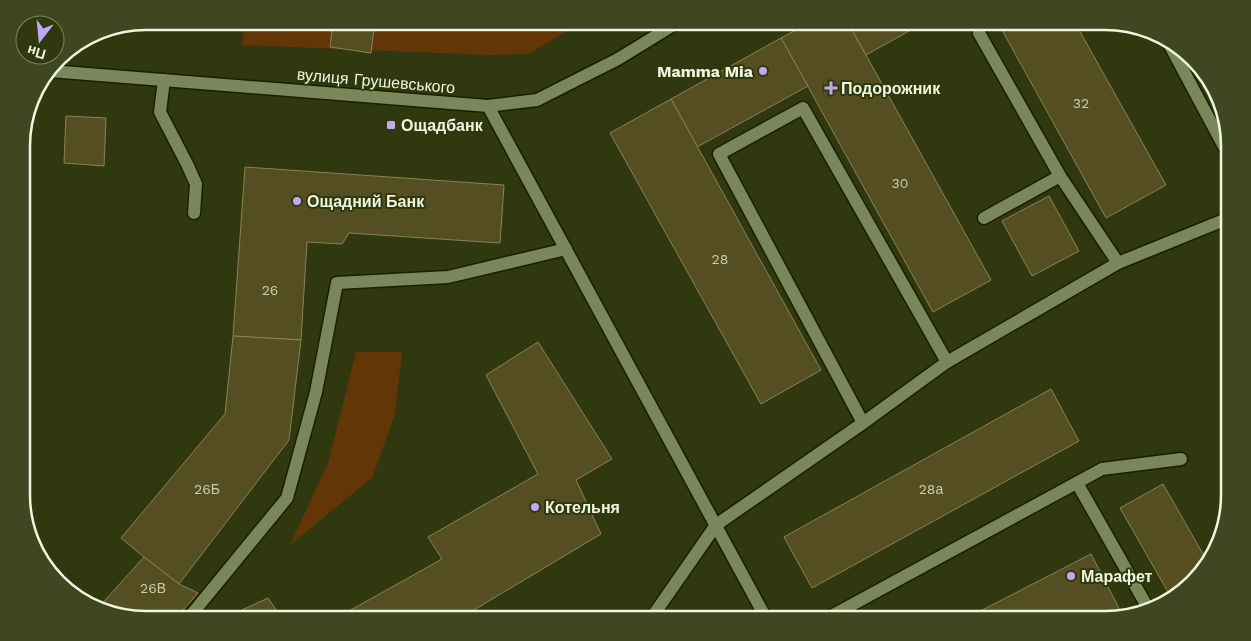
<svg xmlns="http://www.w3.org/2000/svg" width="1251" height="641" font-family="'Work Sans',sans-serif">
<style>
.green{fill:#623607}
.building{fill:#554e22;stroke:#8b8356}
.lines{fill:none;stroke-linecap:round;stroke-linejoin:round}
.lane-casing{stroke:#191f01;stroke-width:15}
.street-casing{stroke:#191f01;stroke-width:15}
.lane{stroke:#7b865b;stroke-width:12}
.street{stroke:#7b865b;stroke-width:12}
.poi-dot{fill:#c2a8f2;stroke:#30380f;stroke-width:2}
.labels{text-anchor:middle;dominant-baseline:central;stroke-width:4;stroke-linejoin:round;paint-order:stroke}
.number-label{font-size:14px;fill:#c8ccaf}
.poi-label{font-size:16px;font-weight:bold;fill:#eff6de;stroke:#30380f;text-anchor:start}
.street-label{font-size:16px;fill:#eff6de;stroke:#30380f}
.rim{fill:none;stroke:#eff6de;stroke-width:2.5}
</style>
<rect width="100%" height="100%" fill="#30380f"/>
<!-- green -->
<g class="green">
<polygon points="245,21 584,21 528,54 488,55 242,45"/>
<polygon points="356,352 402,352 395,414 372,478 290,545 328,463"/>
</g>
<!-- building -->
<g class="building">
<polygon points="333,21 375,21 371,53 330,47"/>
<polygon points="812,21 847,21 991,280 933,312 781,38"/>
<polygon points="847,21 927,21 866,55"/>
<polygon points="997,21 1074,21 1166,185 1106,218"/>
<polygon points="781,38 808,86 697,147 671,99"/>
<polygon points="671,99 821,370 761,404 610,133"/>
<polygon points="66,116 106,118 104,166 64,163"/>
<polygon points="245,167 504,185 500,243 349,233 342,244 307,242 301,340 233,336"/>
<polygon points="1049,196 1079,251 1032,276 1002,221"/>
<polygon points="233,336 301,340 289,440 179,584 144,557 121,538 225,414"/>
<polygon points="538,342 612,459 576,480 601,534 457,620 333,620 442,559 428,537 538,474 486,375"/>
<polygon points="1051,389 1079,441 812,588 784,537"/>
<polygon points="1163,484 1207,561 1172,599 1120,508"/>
<polygon points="1091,554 1123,616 1113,619 963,620"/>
<polygon points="144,557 179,584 198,593 174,620 146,620 98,608"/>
<polygon points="268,598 283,620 249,620 242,610"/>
</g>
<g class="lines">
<!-- lane casing -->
<g class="lane-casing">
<g id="lane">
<polyline points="979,33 1060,176 1118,263"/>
<polyline points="1167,40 1229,156"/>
<polyline points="164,80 160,112 187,164 196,184 194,213"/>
<polyline points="984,218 1060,176"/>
<polyline points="863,423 719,154 803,108 947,362"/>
<polyline points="187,620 287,498 316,392 337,283 448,277 566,249"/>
<polyline points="650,620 716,525 863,423 947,362 1118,263 1229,218"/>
<polyline points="824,620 1102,469 1181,459"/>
</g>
</g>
<!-- street casing -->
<g class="street-casing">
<g id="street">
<polyline points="50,71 488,106 537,100 618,59 680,21"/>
<polyline points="488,106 767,620"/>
<polyline points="1077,483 1148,608"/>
</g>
</g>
<!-- lane -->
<use href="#lane" class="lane"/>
<!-- street -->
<use href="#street" class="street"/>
</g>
<!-- markers -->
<g class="poi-dot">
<circle cx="763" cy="71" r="5"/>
<path d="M828.5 80.5h5v5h5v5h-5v5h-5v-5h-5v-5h5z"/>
<rect x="386" y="120" width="10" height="10" rx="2.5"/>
<circle cx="297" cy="201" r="5"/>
<circle cx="535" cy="507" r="5"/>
<circle cx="1071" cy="576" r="5"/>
</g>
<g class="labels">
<!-- number labels -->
<g class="number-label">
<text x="1081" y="103">32</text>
<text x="900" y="183">30</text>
<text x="720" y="259">28</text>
<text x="270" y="290">26</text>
<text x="207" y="489">26Б</text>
<text x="931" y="489">28а</text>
<text x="153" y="588">26В</text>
</g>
<!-- poi labels -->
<g class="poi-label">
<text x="753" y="71" text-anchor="end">Mamma Mia</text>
<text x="841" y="88">Подорожник</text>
<text x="401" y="125">Ощадбанк</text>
<text x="307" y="201">Ощадний Банк</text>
<text x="545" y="507">Котельня</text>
<text x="1081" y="576">Марафет</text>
</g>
<!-- street labels -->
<g class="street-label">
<text transform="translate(376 81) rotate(5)">вулиця Грушевського</text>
</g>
</g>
<!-- crop -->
<path d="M0 0H1251V641H0ZM146 30H1105A116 116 0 0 1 1221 146V495A116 116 0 0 1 1105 611H146A116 116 0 0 1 30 495V146A116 116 0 0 1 146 30Z" fill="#3f4720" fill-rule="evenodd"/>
<path class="rim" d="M146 30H1105A116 116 0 0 1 1221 146V495A116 116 0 0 1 1105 611H146A116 116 0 0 1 30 495V146A116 116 0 0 1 146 30Z"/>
<!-- north arrow -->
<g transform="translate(40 40) rotate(196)"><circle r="24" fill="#30380f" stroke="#7c8462"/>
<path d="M0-4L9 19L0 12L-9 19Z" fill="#c2a8f2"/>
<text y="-8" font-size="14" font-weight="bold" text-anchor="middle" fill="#eff6de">Пн</text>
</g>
</svg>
